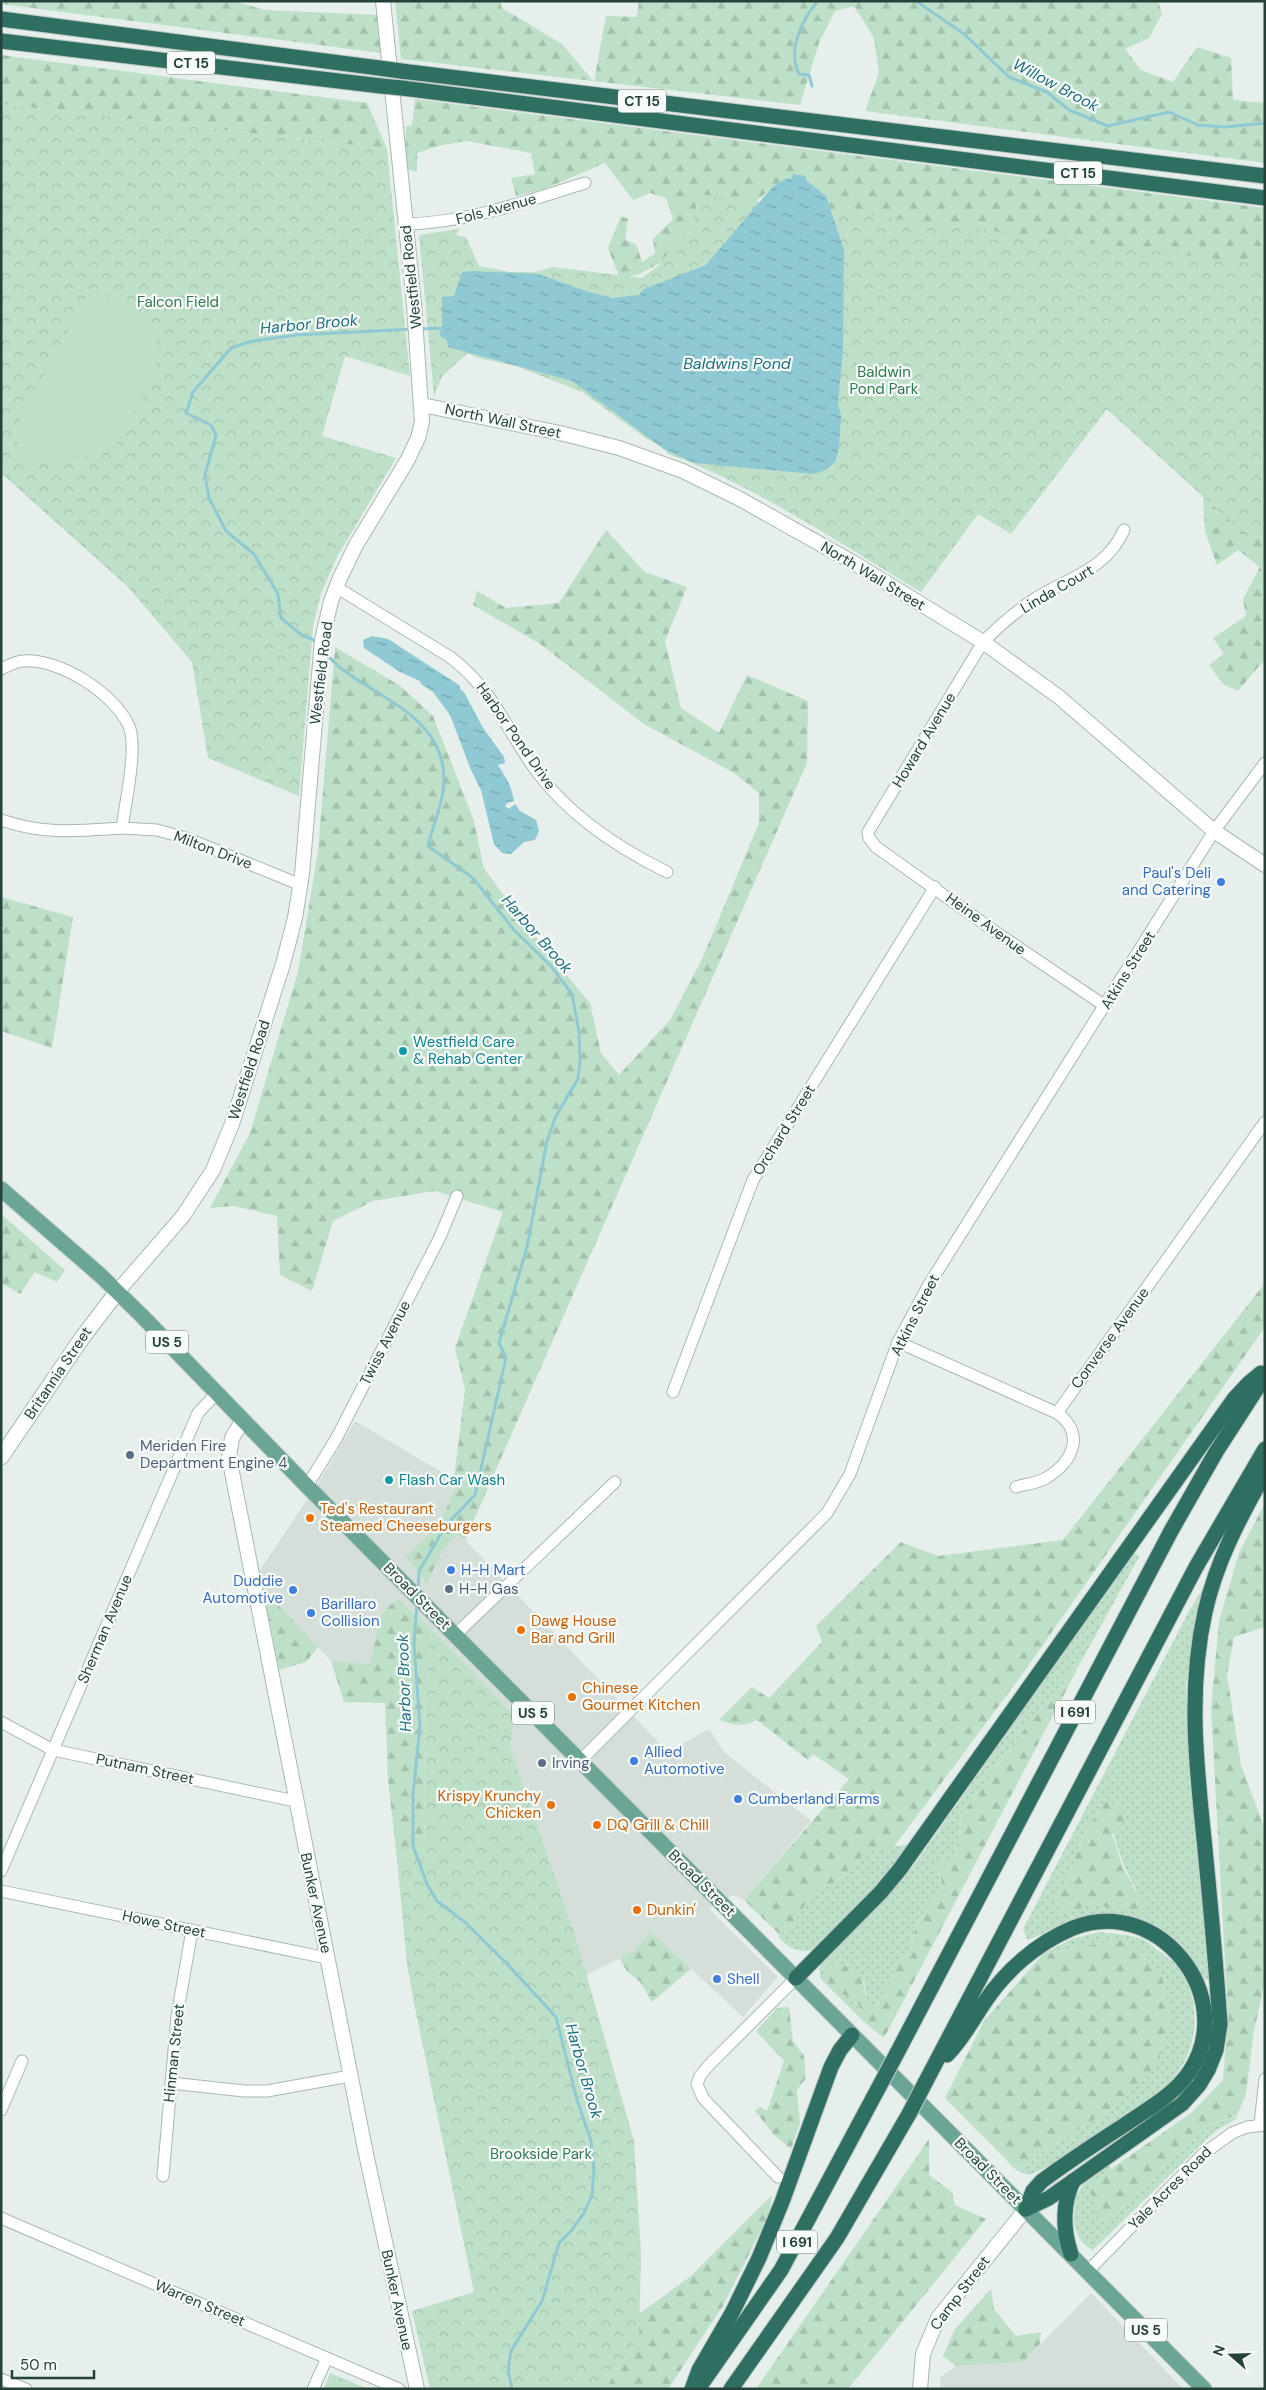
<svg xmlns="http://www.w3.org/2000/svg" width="1266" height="2390" font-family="'DM Sans',sans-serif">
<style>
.built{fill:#d4dfda}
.grass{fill:url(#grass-dots);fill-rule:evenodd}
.forest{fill:url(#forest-firs)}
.park{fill:url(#park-crowns)}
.pitch{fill:#bfe0c8}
.water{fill:url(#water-ripples)}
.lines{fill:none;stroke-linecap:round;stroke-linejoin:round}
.stream{stroke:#8ec9d4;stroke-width:3}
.minor-casing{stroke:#a8b8b2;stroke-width:13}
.tertiary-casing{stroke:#a8b8b2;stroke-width:16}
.secondary-casing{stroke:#a4bbb3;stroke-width:17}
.primary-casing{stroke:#c2cac8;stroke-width:17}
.motorway-casing{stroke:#c2cac8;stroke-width:17}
.minor{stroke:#fff;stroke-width:11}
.tertiary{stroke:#fff;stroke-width:14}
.secondary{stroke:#fff;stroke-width:15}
.primary{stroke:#6aa596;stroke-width:15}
.motorway{stroke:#2f6f62;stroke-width:15}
.motorway-bridge-casing{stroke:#c2cac8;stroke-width:17;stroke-linecap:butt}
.motorway-bridge{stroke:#2f6f62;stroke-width:15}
.shop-dot{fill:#3f7fe0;stroke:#f7fbf9;stroke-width:2}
.culture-dot{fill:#0f9aa8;stroke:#f7fbf9;stroke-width:2}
.service-dot{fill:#5c6f8a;stroke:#f7fbf9;stroke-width:2}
.food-dot{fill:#e8710a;stroke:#f7fbf9;stroke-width:2}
.labels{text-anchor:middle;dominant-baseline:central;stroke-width:4.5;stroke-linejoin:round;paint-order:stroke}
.shield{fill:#f7fbf9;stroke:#637a73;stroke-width:1}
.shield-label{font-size:14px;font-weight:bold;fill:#24423a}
.street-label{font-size:15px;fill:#24423a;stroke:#f7fbf9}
.park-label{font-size:15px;fill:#2d7a4b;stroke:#f7fbf9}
.shop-label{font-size:15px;fill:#366cbe;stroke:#f7fbf9;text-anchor:start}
.culture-label{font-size:15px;fill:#0d838f;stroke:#f7fbf9;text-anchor:start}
.service-label{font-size:15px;fill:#4e5e75;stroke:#f7fbf9;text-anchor:start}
.food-label{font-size:15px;fill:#c56008;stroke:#f7fbf9;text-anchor:start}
.water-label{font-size:16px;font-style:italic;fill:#1c6f80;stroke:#f7fbf9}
</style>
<defs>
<pattern id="grass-dots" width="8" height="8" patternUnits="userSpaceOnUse" patternTransform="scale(1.25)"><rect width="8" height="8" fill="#bfe0c8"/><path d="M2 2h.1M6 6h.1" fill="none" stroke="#a4c1ad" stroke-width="1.8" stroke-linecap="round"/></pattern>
<pattern id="forest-firs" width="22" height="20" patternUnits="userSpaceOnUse" patternTransform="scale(1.25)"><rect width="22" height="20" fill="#bfe0c8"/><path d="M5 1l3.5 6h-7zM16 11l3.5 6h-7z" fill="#a4c1ad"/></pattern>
<pattern id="park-crowns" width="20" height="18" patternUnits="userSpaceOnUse" patternTransform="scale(1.25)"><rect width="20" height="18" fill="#bfe0c8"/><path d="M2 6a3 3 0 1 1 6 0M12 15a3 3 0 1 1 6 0" fill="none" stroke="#a4c1ad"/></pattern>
<pattern id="water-ripples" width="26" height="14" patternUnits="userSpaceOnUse" patternTransform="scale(1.25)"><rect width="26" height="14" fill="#8ec9d4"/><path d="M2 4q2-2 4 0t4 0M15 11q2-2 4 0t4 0" fill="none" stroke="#74a5ad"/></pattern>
</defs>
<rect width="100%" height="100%" fill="#e6efeb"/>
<!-- built -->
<g class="built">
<polygon points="355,1421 484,1497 465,1540 668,1752 709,1729 724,1752 811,1821 744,1900 733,1895 709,1909 778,1977 743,2017 651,1932 634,1951 586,1975 576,1938 510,1747 515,1716 398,1598 381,1614 370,1665 331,1661 263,1589 258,1573 321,1479"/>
<polygon points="1091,2293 1183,2389 941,2389 940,2377 956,2366 1023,2362"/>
</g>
<!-- grass -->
<g class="grass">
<path d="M1133 1552 1139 1557 1082 1660 1022 1732 962 1814 955 1858 937 1870 942 1881 937 1897 920 1917 907 1955 894 1965 892 1980 877 2005 868 2004 864 1981 838 1991C853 1998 862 2005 863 2021L821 1979 819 1969 821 1964 915 1864Z"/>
<path d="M1206 1583 1186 1685 1194 1810 1209 1978 1202 1982 1194 1963 1168 1938 1111 1917 1076 1919 1028 1940 1023 1929 1189 1611ZM1106 1801C1113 1834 1119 1861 1137 1890L1087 1904 1055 1900 1065 1885 1084 1834Z"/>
<path d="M912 1844 869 1895 816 1949C800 1954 788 1949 778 1936L794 1922 812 1894 842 1877 867 1851Z"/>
<path d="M1099 1932C1113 1934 1131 1934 1144 1940 1149 1942 1154 1948 1159 1951 1165 1956 1172 1960 1177 1966 1200 1994 1200 2039 1180 2069 1159 2103 1067 2160 1029 2175L1016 2170 1121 2102 1119 1940 1043 1954 1072 1939Z"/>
<path d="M1237 2116 1236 2119 1214 2132 1093 2250C1075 2241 1072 2223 1075 2205L1072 2204 1085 2181 1109 2164 1111 2169 1088 2185 1113 2217 1208 2126Z"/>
</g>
<!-- forest -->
<g class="forest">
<polygon points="1,1 233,1 265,10 378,15 381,53 1,4"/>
<polygon points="395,1 500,1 502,8 562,44 594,82 606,16 637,17 639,1 1158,1 1162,14 1149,38 1125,49 1141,70 1173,82 1197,47 1231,58 1233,100 1265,103 1265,163 865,111 879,73 874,38 854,6 835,11 819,43 800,105 401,59"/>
<polygon points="1,55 367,103 387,149 1,104"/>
<polygon points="415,99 1265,208 1265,659 1238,691 1223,684 1209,665 1224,654 1213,638 1246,616 1243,599 1260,567 1238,550 1217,565 1205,532 1203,496 1107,409 1026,514 844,250 806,180 789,178 776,185 740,214 672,256 640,274 620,279 608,248 621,216 628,219 625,240 636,244 642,262 655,253 653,239 673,219 666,198 650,193 633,200 605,163 547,188 516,196 511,178 535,174 531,153 466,141 438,146 417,153 417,172 405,169 406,126 412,125"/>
<polygon points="606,530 645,572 687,587 665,641 681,708 719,733 747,675 808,701 807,763 465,1540 455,1534 439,1557 427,1583 406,1557 439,1524 459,1482 454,1479 465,1389 455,1348 503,1212 435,1191 373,1201 333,1221 312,1291 280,1275 277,1216 234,1206 210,1208 250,1133 298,972 318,851 335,647 399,685 433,716 474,821 484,869 544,948 590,1003 601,1053 619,1075 670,1020 702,959 759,823 759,793 734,773 644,724 540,644 473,605 477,591 506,608 559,603"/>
<polygon points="1,897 73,917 52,1048 1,1031"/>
<polygon points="1,1214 65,1270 57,1282 35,1272 20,1294 1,1283"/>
<path d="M1265 1283V1327L1024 1672 893 1848 867 1851 842 1877 812 1894 794 1922 780 1935 744 1900 849 1779 813 1754 808 1760 757 1720C743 1727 734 1726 719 1720L752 1687 769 1698 822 1642 816 1626 901 1542 938 1556 1063 1540Z"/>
<polygon points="1265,1503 1265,1627 1234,1637 1227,1675 1241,1765 1265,1829 1265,1981 1254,2031 1246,2094 1237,2115 1208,2126 1113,2217 1100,2223 1088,2185 1191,2113 1223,2080 1228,2015 1211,1708 1219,1621 1239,1553"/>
<polygon points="263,1589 318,1647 306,1662 279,1670"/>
<polygon points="398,1598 431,1629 424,1727 425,1846 397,1859 388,1780 385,1703 344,1702 331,1661 370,1664 381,1614"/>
<path d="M1082 1660 884 2038 863 2021C862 1997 848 2000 834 1988 830 1985 826 1980 823 1976L826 1968 834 1962C861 1970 863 1978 868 2004L877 2005 892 1980 894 1965 907 1955 920 1917 937 1897 942 1881 937 1870 938 1861 955 1858 962 1814 1022 1732Z"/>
<polygon points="1105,1801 1121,1806 1125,1819 1112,1834 1123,1868 1149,1914 1088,1904 1062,1918 1055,1900 1065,1885 1084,1834"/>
<polygon points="651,1932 691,1969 652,2002 640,1982 627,1971 619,1958 634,1951"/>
<polygon points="1119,1940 1140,1948 1162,1977 1171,2016 1158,2063 1121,2102 1016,2170 945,2098 984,2021 1043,1954"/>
<polygon points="789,2007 793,2041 804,2056 806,2078 797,2090 800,2123 791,2149 774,2135 755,2111 760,2107 767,2111 784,2061 756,2031 777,2008"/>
<polygon points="929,2139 929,2175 952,2192 955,2205 986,2219 848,2389 756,2389"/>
<polygon points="772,2195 769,2214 723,2306 668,2389 605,2389 639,2337 639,2314 691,2276"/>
<polygon points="991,2289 994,2309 1016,2336 1041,2332 1040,2344 1023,2362 956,2366 943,2356 955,2329"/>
</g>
<!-- park -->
<g class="park">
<polygon points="1,104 387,149 410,376 345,356 322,436 396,458 337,557 321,594 313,626 299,796 208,758 192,662 128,587 1,473"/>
<path d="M699 194 1265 265V522L1251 540 1107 409 1011 534 978 514 921 592C839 543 756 486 666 453L667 450 647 439 582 392 516 366 478 358 468 353 442 376 434 396 419 235 459 229 456 235 466 237 479 266 510 272H535L553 267 641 278 658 266 693 219Z"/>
<polygon points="431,1629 515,1716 510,1747 576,1938 634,2141 641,2255 639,2337 605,2389 430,2389 412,2311 474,2292 414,2003 407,1964 397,1859 425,1846 424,1727"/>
<polygon points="330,2373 368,2389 324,2389"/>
</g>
<!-- pitch -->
<polygon class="pitch" points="92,287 157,325 155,375 115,447 67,460 40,463 19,452 17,426"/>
<!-- water -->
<g class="water">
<path d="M793 174 806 176V180L826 196 844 250 843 351 838 403 841 416 839 448 835 462 826 470 814 474 695 463 665 450 572 381 448 347 447 340 440 336 442 328V297L454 296 462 272 473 271 538 274 586 291 612 298 639 295 644 289 706 265 768 192C774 186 783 178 792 178Z"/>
<path d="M372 636 388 639 459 685 461 690 464 692 483 728 504 757 505 763 498 765C507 780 511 784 514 801L507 803 505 806 509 809 515 804 520 811 536 820 539 831 535 840 524 842 511 854 502 853 494 844 481 790 471 770 450 715 433 692 421 684 420 681 400 672 364 648 363 640Z"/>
</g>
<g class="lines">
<!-- stream -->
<g class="stream">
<polyline points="916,1 964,34 1009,77 1047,92 1069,110 1108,126 1169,112 1198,125 1226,127 1265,123"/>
<path d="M812 86 809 75 799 74C787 51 802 19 818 1"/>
<polyline points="419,329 446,328"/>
<polyline points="318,645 312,639 303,636 281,618 278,594 254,554 226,531 209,498 205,475 216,435 211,425 186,413 193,392 231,348 252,341 297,335 413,329"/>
<path d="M325 653C331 658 336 665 342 669 382 700 444 719 444 779 444 802 433 824 428 846L473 878 514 930 551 966 572 994 579 1032 580 1061 578 1079 556 1116 547 1141 527 1247 499 1343 506 1358 475 1495 446 1525 419 1571 418 1590"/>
<polyline points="417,1603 414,1644 420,1726 413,1795 413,1846 427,1884 437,1901 466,1923 509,1966 556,2017 577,2100 591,2141 594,2169 592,2195 584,2213 571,2231 559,2243 542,2301 511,2351 508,2370 512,2389"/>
</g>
<!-- minor casing -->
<g class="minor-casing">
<g id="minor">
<path d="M406 224C467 223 527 201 585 183"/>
<path d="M336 587 450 657C495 691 506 730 537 772 570 816 618 848 667 872"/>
<path d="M1 669C8 666 16 661 23 661 59 658 114 693 129 726 138 748 125 804 122 828 77 831 45 835 1 820"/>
<polyline points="122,828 157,830 186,838 301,885"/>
<path d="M1105 1006 1000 935 876 847 869 838 868 832 983 642C999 626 1016 611 1036 598 1070 577 1106 570 1124 530"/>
<path d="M898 1342 1057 1413C1086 1433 1073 1462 1046 1478 1038 1483 1026 1484 1016 1487"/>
<polyline points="673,1392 753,1180 935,887"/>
<polyline points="1057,1413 1265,1122"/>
<polyline points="307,1486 336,1439 440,1237 457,1196"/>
<polyline points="455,1635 615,1482"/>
<polyline points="1,1722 53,1750 295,1801"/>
<polyline points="580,1761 827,1513 850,1474 898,1342 928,1286 1214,831 1265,763"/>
<polyline points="1,1871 198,1413 217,1393"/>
<polyline points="1,1891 327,1958"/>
<polyline points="171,2083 244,2091 267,2091 350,2076"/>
<polyline points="1,2110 22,2061"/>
<polyline points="1260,2124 1265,2079"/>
<polyline points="163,2176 177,2016 192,1930"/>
<polyline points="778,2177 703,2098 697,2084 700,2076 709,2065 796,1978"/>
<polyline points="1,2218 399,2389"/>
<polyline points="1088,2271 1202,2155 1232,2133 1247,2127 1265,2125"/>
<polyline points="1,2379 26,2389"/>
<polyline points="313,2389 327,2358"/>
</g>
</g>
<!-- tertiary casing -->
<g class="tertiary-casing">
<g id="tertiary">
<polyline points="422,405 560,433 619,448 683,471 740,499 854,563 983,642 1059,697 1214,831 1265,865"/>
<polyline points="117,1292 183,1216 213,1170 232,1124 283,964 295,918 302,874 322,640 331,601 340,578 356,545 407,461 418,438 422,422 414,304 383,1"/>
<polyline points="243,1420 232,1438 229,1457 365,2149 417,2389"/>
<polyline points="920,2389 923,2354 938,2318 1026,2209"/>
</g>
</g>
<!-- secondary casing -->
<g class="secondary-casing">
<polyline id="secondary" points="1,1457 82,1338 117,1292"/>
</g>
<!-- primary casing -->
<g class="primary-casing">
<polyline id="primary" points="1,1189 100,1275 142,1316 307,1486 1204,2389"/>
</g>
<!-- motorway casing -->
<g class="motorway-casing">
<g id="motorway">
<polyline points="1,19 379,68"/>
<polyline points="1,41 381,86"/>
<polyline points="401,71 1265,176"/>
<polyline points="402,88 1265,198"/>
<polyline points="796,1978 881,1892 900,1869 1234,1399 1249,1383 1261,1373"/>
<polyline points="896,2055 1171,1531 1216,1452 1265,1376"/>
<path d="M947 2055C962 2040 972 2021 984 2003 1005 1971 1037 1943 1073 1928 1157 1894 1239 1995 1190 2071 1174 2095 1149 2108 1126 2124 1098 2142 1069 2161 1042 2181L1033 2191 1026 2209"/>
<polyline points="925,2083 1196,1567 1265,1449"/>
<path d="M1026 2209 1049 2198 1182 2104 1199 2085 1208 2070 1216 2050 1220 2024C1216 1963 1210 1900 1204 1839 1196 1763 1188 1688 1205 1612 1216 1562 1240 1517 1265 1473"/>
<path d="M1071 2254C1063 2230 1062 2205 1073 2181"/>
<polyline points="700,2386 781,2270 880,2085"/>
<polyline points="692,2389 699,2370 732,2313 759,2258 782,2202 831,2067 840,2050 852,2035"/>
<polyline points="731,2389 837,2238 909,2114"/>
</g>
</g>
<!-- minor -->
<use href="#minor" class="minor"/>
<!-- tertiary -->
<use href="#tertiary" class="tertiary"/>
<!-- secondary -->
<use href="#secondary" class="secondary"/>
<!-- primary -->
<use href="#primary" class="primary"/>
<!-- motorway -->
<use href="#motorway" class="motorway"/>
<!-- motorway-bridge casing -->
<g class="motorway-bridge-casing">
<g id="motorway-bridge">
<polyline points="379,68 401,71"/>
<polyline points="381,86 402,88"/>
<polyline points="880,2085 896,2055"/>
<polyline points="909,2114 925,2083"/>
</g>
</g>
<!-- motorway-bridge -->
<use href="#motorway-bridge" class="motorway-bridge"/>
</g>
<!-- markers -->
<g class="shop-dot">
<circle cx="1221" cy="882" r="5"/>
<circle cx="451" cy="1570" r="5"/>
<circle cx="293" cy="1590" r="5"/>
<circle cx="311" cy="1613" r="5"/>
<circle cx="634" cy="1761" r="5"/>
<circle cx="738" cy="1799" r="5"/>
<circle cx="717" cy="1979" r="5"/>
</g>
<g class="culture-dot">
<circle cx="403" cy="1051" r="5"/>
<circle cx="389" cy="1480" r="5"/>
</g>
<g class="service-dot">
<circle cx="130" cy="1455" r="5"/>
<circle cx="449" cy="1589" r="5"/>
<circle cx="542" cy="1763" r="5"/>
</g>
<g class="food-dot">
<circle cx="310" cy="1518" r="5"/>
<circle cx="521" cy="1630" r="5"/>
<circle cx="572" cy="1697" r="5"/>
<circle cx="551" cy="1805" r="5"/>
<circle cx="597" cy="1825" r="5"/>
<circle cx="637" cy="1910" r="5"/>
</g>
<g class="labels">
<!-- shield labels -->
<g class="shield">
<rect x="167" y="51.5" width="48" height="23" rx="4"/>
<rect x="618" y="89.5" width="48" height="23" rx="4"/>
<rect x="1054" y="161.5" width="48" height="23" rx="4"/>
<rect x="146" y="1330.5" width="42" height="23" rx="4"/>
<rect x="1055" y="1700.5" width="40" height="23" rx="4"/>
<rect x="512" y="1701.5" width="42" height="23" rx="4"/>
<rect x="777" y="2230.5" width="40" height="23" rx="4"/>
<rect x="1125" y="2318.5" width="42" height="23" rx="4"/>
</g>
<g class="shield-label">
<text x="191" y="63">CT 15</text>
<text x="642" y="101">CT 15</text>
<text x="1078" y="173">CT 15</text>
<text x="167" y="1342">US 5</text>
<text x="1075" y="1712">I 691</text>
<text x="533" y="1713">US 5</text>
<text x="797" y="2242">I 691</text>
<text x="1146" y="2330">US 5</text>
</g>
<!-- street labels -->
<g class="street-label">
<text transform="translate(496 209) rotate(-15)">Fols Avenue</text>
<text transform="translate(411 277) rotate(-96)">Westfield Road</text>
<text transform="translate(503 421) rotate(12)">North Wall Street</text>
<text transform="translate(873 576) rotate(31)">North Wall Street</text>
<text transform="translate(1057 589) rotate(-30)">Linda Court</text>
<text transform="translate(321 673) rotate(-83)">Westfield Road</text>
<text transform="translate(516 736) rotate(55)">Harbor Pond Drive</text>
<text transform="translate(924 740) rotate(-59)">Howard Avenue</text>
<text transform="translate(213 850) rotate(21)">Milton Drive</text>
<text transform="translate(986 924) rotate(36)">Heine Avenue</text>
<text transform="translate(1128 970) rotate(-58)">Atkins Street</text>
<text transform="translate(249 1070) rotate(-72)">Westfield Road</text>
<text transform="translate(784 1130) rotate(-58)">Orchard Street</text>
<text transform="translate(915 1315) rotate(-63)">Atkins Street</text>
<text transform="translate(1110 1338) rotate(-54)">Converse Avenue</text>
<text transform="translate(385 1343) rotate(-63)">Twiss Avenue</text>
<text transform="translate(58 1373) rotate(-56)">Britannia Street</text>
<text transform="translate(417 1596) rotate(45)">Broad Street</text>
<text transform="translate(105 1629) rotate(-67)">Sherman Avenue</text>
<text transform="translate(145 1769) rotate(12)">Putnam Street</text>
<text transform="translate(702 1883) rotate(45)">Broad Street</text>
<text transform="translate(316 1903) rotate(78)">Bunker Avenue</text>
<text transform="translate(164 1924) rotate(12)">Howe Street</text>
<text transform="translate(174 2053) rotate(-84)">Hinman Street</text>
<text transform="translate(988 2171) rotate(45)">Broad Street</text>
<text transform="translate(1170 2188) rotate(-45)">Yale Acres Road</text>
<text transform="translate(960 2293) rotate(-53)">Camp Street</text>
<text transform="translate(397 2300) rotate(78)">Bunker Avenue</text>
<text transform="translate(200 2303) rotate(23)">Warren Street</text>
</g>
<!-- park labels -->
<g class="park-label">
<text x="178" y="302">Falcon Field</text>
<text x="884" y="372">Baldwin<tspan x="884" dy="17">Pond Park</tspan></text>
<text x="541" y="2154">Brookside Park</text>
</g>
<!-- shop labels -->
<g class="shop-label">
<text x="1211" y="873" text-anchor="end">Paul's Deli<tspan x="1211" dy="17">and Catering</tspan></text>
<text x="461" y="1570">H-H Mart</text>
<text x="283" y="1581" text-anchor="end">Duddie<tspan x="283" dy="17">Automotive</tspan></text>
<text x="321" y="1604">Barillaro<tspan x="321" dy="17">Collision</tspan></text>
<text x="644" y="1752">Allied<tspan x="644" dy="17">Automotive</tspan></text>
<text x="748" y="1799">Cumberland Farms</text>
<text x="727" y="1979">Shell</text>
</g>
<!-- culture labels -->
<g class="culture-label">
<text x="413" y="1042">Westfield Care<tspan x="413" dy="17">&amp; Rehab Center</tspan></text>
<text x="399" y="1480">Flash Car Wash</text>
</g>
<!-- service labels -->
<g class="service-label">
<text x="140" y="1446">Meriden Fire<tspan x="140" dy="17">Department Engine 4</tspan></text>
<text x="459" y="1589">H-H Gas</text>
<text x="552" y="1763">Irving</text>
</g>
<!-- food labels -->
<g class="food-label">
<text x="320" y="1509">Ted's Restaurant<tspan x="320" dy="17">Steamed Cheeseburgers</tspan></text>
<text x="531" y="1621">Dawg House<tspan x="531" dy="17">Bar and Grill</tspan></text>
<text x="582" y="1688">Chinese<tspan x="582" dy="17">Gourmet Kitchen</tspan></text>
<text x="541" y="1796" text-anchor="end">Krispy Krunchy<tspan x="541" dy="17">Chicken</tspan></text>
<text x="607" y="1825">DQ Grill &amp; Chill</text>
<text x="647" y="1910">Dunkin'</text>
</g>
<!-- water labels -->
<g class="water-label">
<text transform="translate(1056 85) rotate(28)">Willow Brook</text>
<text transform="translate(309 324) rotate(-5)">Harbor Brook</text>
<text x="737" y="363">Baldwins Pond</text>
<text transform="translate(537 934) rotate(49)">Harbor Brook</text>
<text transform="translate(404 1683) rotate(-92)">Harbor Brook</text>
<text transform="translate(584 2071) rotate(74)">Harbor Brook</text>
</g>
</g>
<!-- border -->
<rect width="1266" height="2390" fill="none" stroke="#24423a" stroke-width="5"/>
<!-- north arrow -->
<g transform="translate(1231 2355) rotate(290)" stroke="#f7fbf9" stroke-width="4" paint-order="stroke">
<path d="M0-4L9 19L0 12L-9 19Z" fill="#24423a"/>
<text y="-8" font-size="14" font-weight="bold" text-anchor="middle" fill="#24423a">N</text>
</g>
<!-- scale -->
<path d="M12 2370v8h82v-8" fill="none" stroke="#24423a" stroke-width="2.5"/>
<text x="20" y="2370" font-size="15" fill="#24423a" stroke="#f7fbf9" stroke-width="4" paint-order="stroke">50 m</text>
</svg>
